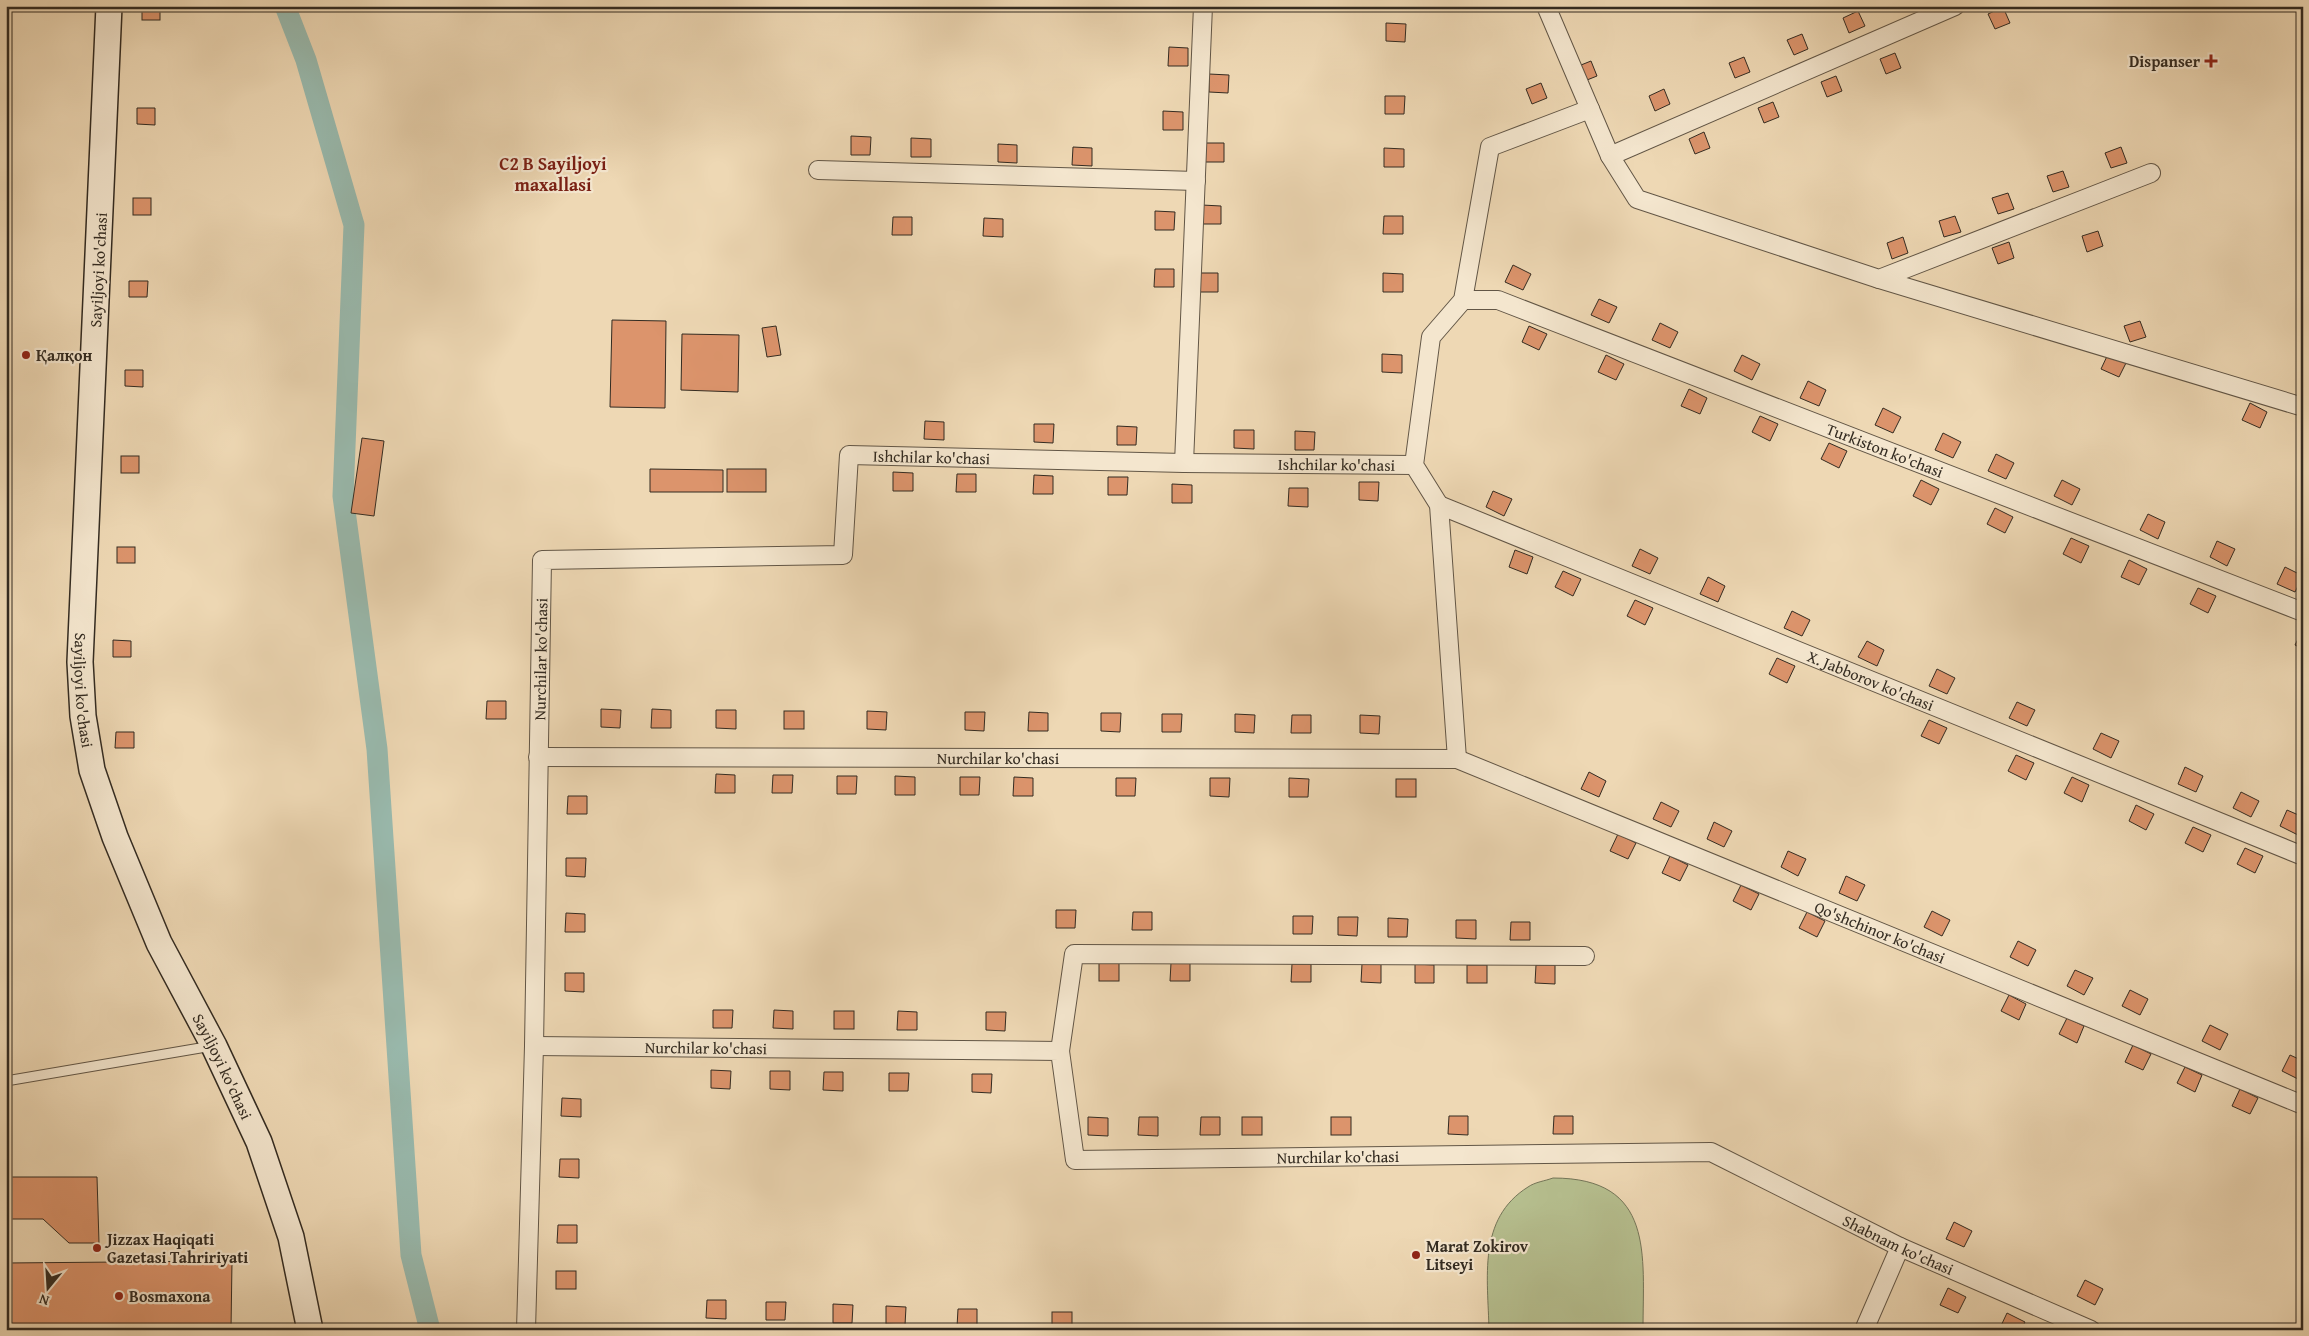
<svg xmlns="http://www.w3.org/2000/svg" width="2309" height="1336" font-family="'Gentium Book Plus',serif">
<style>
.green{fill:#b6bf8f;stroke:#747558}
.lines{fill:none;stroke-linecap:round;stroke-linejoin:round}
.canal{stroke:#99baae;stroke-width:21}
.building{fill:#dc946c;stroke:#332b21}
.service-casing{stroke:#625646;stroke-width:11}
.minor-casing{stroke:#625646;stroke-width:20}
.secondary-casing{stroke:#332b21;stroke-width:28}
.service{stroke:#f4e6ce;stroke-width:9}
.minor{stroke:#f4e6ce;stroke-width:18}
.secondary{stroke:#f4e6ce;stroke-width:25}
.poi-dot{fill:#8f2418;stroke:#f4e6ce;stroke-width:2}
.labels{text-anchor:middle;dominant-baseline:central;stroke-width:4.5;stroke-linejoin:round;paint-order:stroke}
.poi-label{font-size:16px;font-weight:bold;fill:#332b21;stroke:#f4e6ce;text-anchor:start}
.street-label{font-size:16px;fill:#332b21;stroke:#f4e6ce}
.neighbourhood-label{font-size:18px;font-weight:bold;fill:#7a1f14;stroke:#f4e6ce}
</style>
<rect width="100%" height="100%" fill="#eed8b4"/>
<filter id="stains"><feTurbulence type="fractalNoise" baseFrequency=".004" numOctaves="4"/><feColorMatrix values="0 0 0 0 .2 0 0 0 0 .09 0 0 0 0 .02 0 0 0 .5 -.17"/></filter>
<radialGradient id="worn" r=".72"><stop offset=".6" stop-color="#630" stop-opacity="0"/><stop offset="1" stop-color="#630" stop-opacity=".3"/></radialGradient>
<!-- green -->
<path class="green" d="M1553 1178C1655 1178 1643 1255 1643 1330H1489C1488 1278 1477 1219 1528 1187 1535 1182 1545 1181 1553 1178Z"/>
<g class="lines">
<!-- canal -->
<polyline class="canal" points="285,6 306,60 354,225 343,496 377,749 411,1255 430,1330"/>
</g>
<!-- building -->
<g class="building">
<rect x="142" y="6" width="18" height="14"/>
<polygon points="2003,7 2010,23 1995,29 1988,14"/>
<polygon points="1858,11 1865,26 1849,33 1843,18"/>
<polygon points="1386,23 1406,24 1405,42 1386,41"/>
<polygon points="1802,34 1808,49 1794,55 1787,40"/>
<polygon points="1169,47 1188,48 1188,66 1168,66"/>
<polygon points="1895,53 1901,68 1886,74 1880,59"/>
<polygon points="1744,57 1750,72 1735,78 1729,63"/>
<polygon points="1591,61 1597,76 1582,82 1576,67"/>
<polygon points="1209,74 1229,75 1228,93 1209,92"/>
<polygon points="1836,76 1842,91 1827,97 1821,82"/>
<polygon points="1541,83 1547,98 1532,104 1526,89"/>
<polygon points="1664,89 1670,104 1655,111 1649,96"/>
<polygon points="1385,96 1405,96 1404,114 1385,114"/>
<polygon points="1773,102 1779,117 1764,123 1758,108"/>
<polygon points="137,108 155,108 155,125 137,124"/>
<polygon points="1163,111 1183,112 1183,130 1163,130"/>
<polygon points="1704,132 1710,148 1695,154 1689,139"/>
<polygon points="851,136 871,137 870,155 851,155"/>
<polygon points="911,138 931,139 931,157 911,157"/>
<polygon points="1205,143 1224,143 1224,162 1204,162"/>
<polygon points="998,144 1017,145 1017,163 998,162"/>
<polygon points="1073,147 1092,148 1092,166 1072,165"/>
<polygon points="2121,147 2127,163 2111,168 2105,153"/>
<polygon points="1384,148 1404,149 1404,167 1384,167"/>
<polygon points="2063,171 2069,187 2053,192 2047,176"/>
<polygon points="2008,193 2014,209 1998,214 1992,198"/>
<rect x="133" y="198" width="18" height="17"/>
<polygon points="1202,205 1221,206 1221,224 1201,224"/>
<polygon points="1155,211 1175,212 1174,230 1155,230"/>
<polygon points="1384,216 1403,216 1403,234 1383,234"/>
<polygon points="1955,216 1961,232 1944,237 1939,221"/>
<polygon points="893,217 912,217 912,235 892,235"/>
<polygon points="984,218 1003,219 1003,237 983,236"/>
<polygon points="2098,231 2103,246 2087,252 2082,236"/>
<polygon points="1903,237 1908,253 1892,259 1887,243"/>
<polygon points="2009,242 2014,258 1998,264 1992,248"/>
<polygon points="1513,265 1531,274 1523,290 1505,282"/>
<polygon points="1155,269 1174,269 1174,287 1154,287"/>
<polygon points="1199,273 1218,273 1218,292 1198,292"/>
<polygon points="1383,273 1403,274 1403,292 1383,292"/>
<polygon points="129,281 148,281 147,297 129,297"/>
<polygon points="1599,299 1617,307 1609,323 1591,315"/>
<polygon points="612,320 666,321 665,408 610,407"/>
<polygon points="2140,321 2146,337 2130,342 2124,326"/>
<polygon points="1660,323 1678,332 1670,348 1652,340"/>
<polygon points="776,326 781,355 767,357 762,328"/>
<polygon points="1529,326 1547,334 1539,350 1522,342"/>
<polygon points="682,334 739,335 738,392 681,390"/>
<polygon points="2109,352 2127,361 2119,377 2101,369"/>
<polygon points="1382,354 1402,355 1402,373 1382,372"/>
<polygon points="1606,355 1624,364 1616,380 1598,372"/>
<polygon points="1742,355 1760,364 1752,380 1734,371"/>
<polygon points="125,370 143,370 143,387 125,386"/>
<polygon points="1808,381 1826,390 1819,406 1800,398"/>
<polygon points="1689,389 1707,398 1700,414 1681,406"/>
<polygon points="2250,403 2267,412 2260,428 2242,420"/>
<polygon points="1883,408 1901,417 1893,433 1875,425"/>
<polygon points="1760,416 1778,424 1770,441 1752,432"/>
<polygon points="925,421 944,422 944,440 924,439"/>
<polygon points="1034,424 1054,424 1053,443 1034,442"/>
<polygon points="1117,426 1137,427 1136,445 1117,445"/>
<polygon points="1234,430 1254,430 1254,449 1234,448"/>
<polygon points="1295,431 1315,432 1314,450 1295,450"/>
<polygon points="1943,433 1961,442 1953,458 1935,450"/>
<polygon points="362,438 384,441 374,516 351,513"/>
<polygon points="1829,443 1847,451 1839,468 1821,459"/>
<polygon points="1996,454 2014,463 2006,479 1988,471"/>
<rect x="121" y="456" width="18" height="17"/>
<polygon points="650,469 723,470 723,492 650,492"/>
<rect x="727" y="469" width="39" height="23"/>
<polygon points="893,472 913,473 913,491 893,491"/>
<polygon points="957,474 976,474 976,492 956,492"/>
<polygon points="1034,475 1053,476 1053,494 1033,494"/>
<polygon points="1108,477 1128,477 1127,495 1108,495"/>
<polygon points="1921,480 1939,489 1931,505 1913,496"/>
<polygon points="2062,480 2080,489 2072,505 2054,496"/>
<polygon points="1359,482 1379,482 1378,501 1359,500"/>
<polygon points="1172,484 1192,485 1192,503 1172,503"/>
<polygon points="1289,488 1308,488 1308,507 1288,506"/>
<polygon points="1493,491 1512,499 1504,516 1486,507"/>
<polygon points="1995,508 2013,517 2005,533 1987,524"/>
<polygon points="2148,514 2165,522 2158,539 2140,530"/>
<polygon points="2071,538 2089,546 2081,563 2063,554"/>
<polygon points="2217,541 2235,549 2227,566 2210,557"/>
<rect x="117" y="547" width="18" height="16"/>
<polygon points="1640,549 1658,558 1650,574 1632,566"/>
<polygon points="1515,550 1533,557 1527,574 1509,567"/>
<polygon points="2129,560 2147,569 2139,585 2121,577"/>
<polygon points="2285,567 2303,576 2295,592 2277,584"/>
<polygon points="1563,571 1581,579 1573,596 1555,587"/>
<polygon points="1708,577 1725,586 1718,602 1700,594"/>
<polygon points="2198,588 2216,596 2208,613 2190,604"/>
<polygon points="1635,600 1653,608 1645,625 1627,616"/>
<polygon points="1792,611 1810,620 1802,636 1784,628"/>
<polygon points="2303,629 2303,649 2295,645"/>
<polygon points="113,640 131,641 131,657 113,657"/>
<polygon points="1867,641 1884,650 1877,666 1858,657"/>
<polygon points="1777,658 1795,666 1787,683 1769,674"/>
<polygon points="1937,669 1955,678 1947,694 1929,686"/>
<polygon points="487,701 506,701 506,719 486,719"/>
<polygon points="2017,702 2035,710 2027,726 2009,718"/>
<polygon points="601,709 621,710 620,728 601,727"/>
<polygon points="652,709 671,710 671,728 651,728"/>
<polygon points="716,710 736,710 736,729 716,728"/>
<rect x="784" y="711" width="20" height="18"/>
<polygon points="867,711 887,712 886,730 867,729"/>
<polygon points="965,712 985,712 984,731 965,730"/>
<polygon points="1029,712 1048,713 1048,731 1028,731"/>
<polygon points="1101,713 1121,713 1120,732 1101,731"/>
<polygon points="1162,714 1182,714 1181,732 1162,732"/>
<polygon points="1235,714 1255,715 1254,733 1235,732"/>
<polygon points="1292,715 1311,715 1311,733 1291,733"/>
<polygon points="1360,715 1380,716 1379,734 1360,733"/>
<polygon points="1929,720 1947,728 1939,744 1921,736"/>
<polygon points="116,732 134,732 134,748 115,748"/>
<polygon points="2101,733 2119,741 2111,758 2093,749"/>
<polygon points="2016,755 2034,763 2026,780 2008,771"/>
<polygon points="2185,767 2203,776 2196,792 2178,784"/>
<polygon points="1589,772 1606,781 1599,797 1581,789"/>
<polygon points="716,774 735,775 735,793 715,793"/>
<polygon points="773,775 793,775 792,793 772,793"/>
<polygon points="837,776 857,776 856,794 837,794"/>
<polygon points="895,776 915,777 915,795 895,795"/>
<polygon points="960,777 980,777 979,795 960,795"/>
<polygon points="1014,777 1033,778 1033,796 1013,796"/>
<polygon points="2072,777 2089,785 2082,802 2064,793"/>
<polygon points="1116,778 1136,778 1135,796 1116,796"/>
<polygon points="1210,778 1230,778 1229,797 1210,796"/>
<polygon points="1289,778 1309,779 1308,797 1289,797"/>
<rect x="1396" y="779" width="20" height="18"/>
<polygon points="2241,792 2259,801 2251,817 2233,808"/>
<polygon points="568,796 587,796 587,814 567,814"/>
<polygon points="1661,802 1679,811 1671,827 1653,819"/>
<polygon points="2136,805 2154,814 2146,830 2129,821"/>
<polygon points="2287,810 2303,817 2303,824 2298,835 2280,826"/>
<polygon points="1714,822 1732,831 1724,847 1707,839"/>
<polygon points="2193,827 2211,835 2203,852 2185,843"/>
<polygon points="1618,834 1636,843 1628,859 1610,851"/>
<polygon points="2245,848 2263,856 2255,873 2237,864"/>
<polygon points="1788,851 1806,859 1798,876 1781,867"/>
<polygon points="1670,856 1688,865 1680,881 1662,873"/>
<polygon points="566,858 586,858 585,877 566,876"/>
<polygon points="1846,876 1865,885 1857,901 1839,893"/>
<polygon points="1741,885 1759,894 1751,910 1733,901"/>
<polygon points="1056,910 1076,910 1075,928 1056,928"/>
<polygon points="1932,911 1950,920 1942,936 1924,927"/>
<polygon points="1133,912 1152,912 1152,930 1132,930"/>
<polygon points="1807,912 1825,921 1817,937 1799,928"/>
<polygon points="566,913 585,914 585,932 565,932"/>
<polygon points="1293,916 1313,916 1312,934 1293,934"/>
<polygon points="1338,917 1358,917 1357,936 1338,935"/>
<polygon points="1388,918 1408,919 1407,937 1388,937"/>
<polygon points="1456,920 1476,920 1476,939 1456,938"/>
<polygon points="1511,922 1530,922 1530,940 1510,940"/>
<polygon points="2018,941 2036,950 2028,966 2010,957"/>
<rect x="1099" y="963" width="20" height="18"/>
<polygon points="1171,963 1190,963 1190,981 1170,981"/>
<polygon points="1292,964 1311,964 1311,982 1291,982"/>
<polygon points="1362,964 1381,964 1381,983 1361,982"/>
<polygon points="1415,964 1434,965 1434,983 1415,983"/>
<rect x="1467" y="965" width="20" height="18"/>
<polygon points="1536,965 1555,965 1555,984 1535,983"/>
<polygon points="2075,970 2093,978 2084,995 2067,986"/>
<polygon points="565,973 584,973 584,992 565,991"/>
<polygon points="2130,990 2148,999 2140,1015 2122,1006"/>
<polygon points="2009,995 2026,1004 2019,1020 2001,1011"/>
<polygon points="713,1010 733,1010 732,1028 713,1028"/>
<polygon points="774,1010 793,1011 793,1029 773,1028"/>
<rect x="834" y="1011" width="20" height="18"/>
<polygon points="898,1011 917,1012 917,1030 897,1030"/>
<polygon points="986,1012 1006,1012 1005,1031 986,1030"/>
<polygon points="2067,1018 2084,1026 2077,1043 2059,1034"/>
<polygon points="2210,1025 2228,1034 2220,1050 2202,1041"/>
<polygon points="2133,1045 2151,1054 2143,1070 2125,1062"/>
<polygon points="2290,1055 2303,1061 2303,1073 2300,1080 2282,1071"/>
<polygon points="2185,1067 2202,1075 2195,1092 2177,1083"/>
<polygon points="711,1070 731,1071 730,1089 711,1088"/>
<polygon points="770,1071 790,1071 790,1090 770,1089"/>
<polygon points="824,1072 843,1072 843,1091 823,1090"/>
<polygon points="889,1073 909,1073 908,1091 889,1091"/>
<polygon points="972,1074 992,1074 991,1093 972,1092"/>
<polygon points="2240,1089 2258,1098 2250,1114 2232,1106"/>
<polygon points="562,1098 581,1099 581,1117 561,1116"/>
<polygon points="1449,1116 1468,1116 1468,1135 1448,1134"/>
<polygon points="1554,1116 1573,1116 1573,1134 1553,1134"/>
<polygon points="1088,1117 1108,1118 1108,1136 1088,1135"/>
<polygon points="1139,1117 1158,1117 1158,1136 1138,1135"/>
<polygon points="1201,1117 1220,1117 1220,1135 1200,1135"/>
<rect x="1242" y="1117" width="20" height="18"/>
<rect x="1331" y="1117" width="20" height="18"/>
<polygon points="560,1159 579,1159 579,1178 559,1177"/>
<polygon points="6,1177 97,1177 99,1243 69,1243 43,1219 6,1219"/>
<polygon points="1954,1222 1972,1231 1964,1247 1946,1239"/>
<polygon points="558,1225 577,1225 577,1243 557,1243"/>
<polygon points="232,1261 231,1330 6,1330 6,1263"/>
<rect x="556" y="1271" width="20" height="18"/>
<polygon points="2085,1280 2103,1289 2095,1305 2077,1296"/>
<polygon points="1948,1288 1966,1297 1958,1313 1940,1305"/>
<polygon points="707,1300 726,1300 726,1319 706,1318"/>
<polygon points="766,1302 786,1302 785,1320 766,1320"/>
<polygon points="833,1304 853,1305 852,1323 833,1323"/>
<polygon points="886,1306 906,1307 905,1325 886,1324"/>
<polygon points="958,1309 977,1309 977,1327 957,1327"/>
<rect x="1052" y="1312" width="20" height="18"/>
<polygon points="2007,1313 2025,1322 2021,1330 1999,1330"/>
</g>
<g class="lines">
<!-- service casing -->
<g class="service-casing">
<polyline id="service" points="6,1081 212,1046"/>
</g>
<!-- minor casing -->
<g class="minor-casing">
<g id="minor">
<polyline points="1546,6 1610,156 1637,199 1879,279 2151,173"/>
<polyline points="1610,156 1955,6"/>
<polyline points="818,170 1196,181"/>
<polyline points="1879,279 2303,407"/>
<path id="s1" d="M1463 300H1498L2303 612"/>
<polyline points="1184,463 1203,6"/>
<path id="s2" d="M1439 505 2303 856"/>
<path id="s3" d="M538 757 1457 759 2303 1105"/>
<polyline points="1457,759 1439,505 1414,465 1431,337 1463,300 1490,147 1590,109"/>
<path id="s4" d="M534 1046 1060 1051 1075 1160 1711 1152 1900 1247 2091 1330"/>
<polyline points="1060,1051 1074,954 1585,956"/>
<path id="s5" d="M526 1330 534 1046 542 560 843 555 849 455 1184 463 1414 465"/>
<polyline points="1864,1330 1900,1247"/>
</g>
</g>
<!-- secondary casing -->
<g class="secondary-casing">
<g id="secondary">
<path id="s6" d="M109 6 80 662 83 716 92 770 115 837 159 943 214 1046 259 1142 291 1237 310 1330"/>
</g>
</g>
<!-- service -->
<use href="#service" class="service"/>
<!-- minor -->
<use href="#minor" class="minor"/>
<!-- secondary -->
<use href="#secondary" class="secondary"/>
</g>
<!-- markers -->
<g class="poi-dot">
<path d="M2208.5 53.5h5v5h5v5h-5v5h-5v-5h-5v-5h5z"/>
<circle cx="26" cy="355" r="5"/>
<circle cx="97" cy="1248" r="5"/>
<circle cx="1416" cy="1255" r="5"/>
<circle cx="119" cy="1296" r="5"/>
</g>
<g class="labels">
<!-- poi labels -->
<g class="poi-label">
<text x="2200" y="61" text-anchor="end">Dispanser</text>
<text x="36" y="355">Қалқон</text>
<text x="107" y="1239">Jizzax Haqiqati<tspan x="107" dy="18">Gazetasi Tahririyati</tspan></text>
<text x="1426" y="1246">Marat Zokirov<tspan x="1426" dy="18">Litseyi</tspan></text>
<text x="129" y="1296">Bosmaxona</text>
</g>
<!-- street labels -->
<g class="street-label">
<text transform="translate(98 270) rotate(-87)">Sayiljoyi ko'chasi</text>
<text stroke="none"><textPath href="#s1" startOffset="450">Turkiston ko'chasi</textPath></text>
<text stroke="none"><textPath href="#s5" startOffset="1254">Ishchilar ko'chasi</textPath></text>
<text stroke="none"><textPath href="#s5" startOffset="1659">Ishchilar ko'chasi</textPath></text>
<text stroke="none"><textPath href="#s5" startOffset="671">Nurchilar ko'chasi</textPath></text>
<text stroke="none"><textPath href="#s2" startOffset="466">X. Jabborov ko'chasi</textPath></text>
<text stroke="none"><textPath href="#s6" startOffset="685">Sayiljoyi ko'chasi</textPath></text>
<text stroke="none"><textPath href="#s3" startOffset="460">Nurchilar ko'chasi</textPath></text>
<text stroke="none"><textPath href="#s3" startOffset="1376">Qo'shchinor ko'chasi</textPath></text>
<text stroke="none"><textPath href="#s4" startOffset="172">Nurchilar ko'chasi</textPath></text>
<text stroke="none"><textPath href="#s6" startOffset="1090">Sayiljoyi ko'chasi</textPath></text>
<text stroke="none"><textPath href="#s4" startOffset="899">Nurchilar ko'chasi</textPath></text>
<text stroke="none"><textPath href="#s4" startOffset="1481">Shabnam ko'chasi</textPath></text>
</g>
<!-- neighbourhood labels -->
<g class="neighbourhood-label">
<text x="553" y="163">C2 B Sayiljoyi<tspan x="553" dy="21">maxallasi</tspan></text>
</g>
</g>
<!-- margin -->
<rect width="2309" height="1336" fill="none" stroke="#eed8b4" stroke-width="25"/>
<rect x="8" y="8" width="2294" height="1321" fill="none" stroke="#332b21" stroke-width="2.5"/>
<rect x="12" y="12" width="2284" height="1311" fill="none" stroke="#332b21"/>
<!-- north arrow -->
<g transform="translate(48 1288) rotate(198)" stroke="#f4e6ce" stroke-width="4" paint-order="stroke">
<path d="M0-4L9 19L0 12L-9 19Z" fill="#332b21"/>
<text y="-8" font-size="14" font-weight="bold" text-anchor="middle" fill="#332b21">N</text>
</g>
<rect width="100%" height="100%" filter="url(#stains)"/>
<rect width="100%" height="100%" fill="url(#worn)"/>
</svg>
